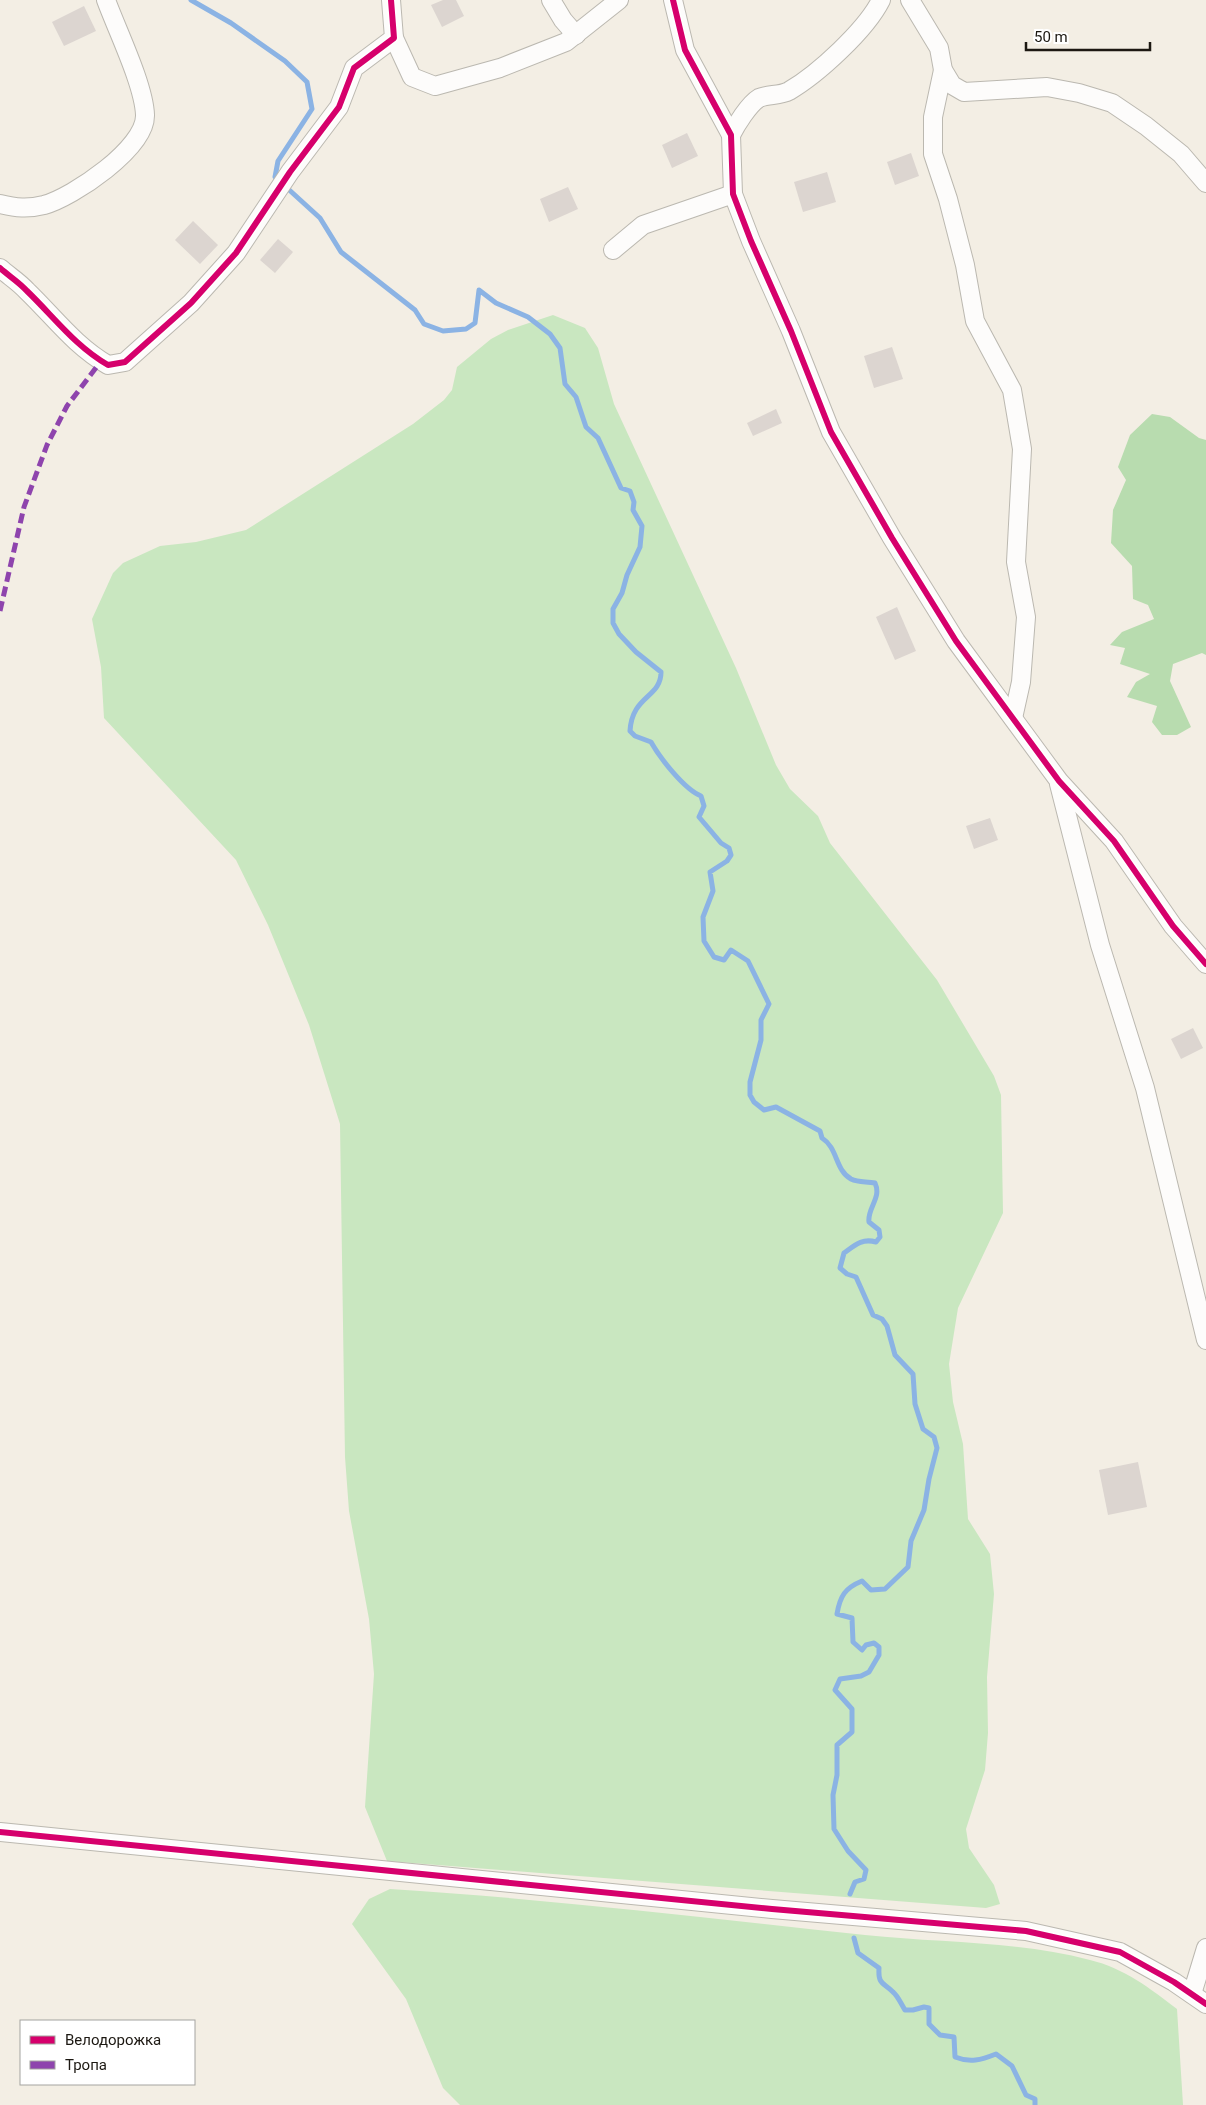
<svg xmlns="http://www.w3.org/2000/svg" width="1206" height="2105" font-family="Roboto,sans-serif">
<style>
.green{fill:#c9e7c0}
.forest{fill:#b8dcaf}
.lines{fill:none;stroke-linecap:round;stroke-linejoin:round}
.stream{stroke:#8bb3e4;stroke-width:5}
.building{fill:#dcd5d0}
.minor-casing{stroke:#bbb8b0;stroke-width:20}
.minor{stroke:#fdfcfb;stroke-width:18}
.quiet{stroke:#8e44ad;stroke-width:5;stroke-dasharray:10 5;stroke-linecap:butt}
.cycleway-casing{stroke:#fff;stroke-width:9}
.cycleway{stroke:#d6006c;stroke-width:6}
</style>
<rect width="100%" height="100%" fill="#f3eee4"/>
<!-- green -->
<g class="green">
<polygon points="553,315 585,328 598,348 614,404 736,668 776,765 790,789 818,816 830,843 937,980 994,1076 1001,1095 1003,1213 958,1308 949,1364 953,1402 963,1444 968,1519 990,1554 994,1594 987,1677 988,1733 985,1770 966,1829 969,1848 994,1885 1000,1904 986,1908 387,1861 365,1807 374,1674 369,1619 349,1511 345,1457 340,1124 309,1025 268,925 236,860 104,718 101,667 92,619 113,573 123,563 160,546 196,542 246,530 413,424 444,400 452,390 457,367 491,339 508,330"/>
<path d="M390 1889C549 1899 707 1918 865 1935 941 1943 1017 1941 1090 1960 1124 1968 1151 1989 1177 2009L1183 2105H460L443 2088 406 1999 352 1924 369 1899Z"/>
</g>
<!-- forest -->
<polygon class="forest" points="1152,414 1170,417 1199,438 1206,440 1206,655 1202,653 1173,664 1170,681 1191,727 1177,735 1162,735 1152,722 1157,706 1127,697 1136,682 1150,674 1120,664 1125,648 1110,645 1122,632 1154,619 1148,605 1133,599 1132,566 1111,543 1113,510 1126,480 1118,467 1130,435"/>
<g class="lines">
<!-- stream -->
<g class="stream">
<path d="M191 0 231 23 285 61 307 82 312 109 278 161 275 177 320 218 341 252 415 310 424 324 443 331 466 329 475 323 479 290 496 303 528 317 550 334 560 348 565 384 576 397 586 427 598 438 621 488 630 491 634 502 633 510 642 526 640 547 627 575 622 593 613 609V623L619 634 636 652 661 672C661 698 632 695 630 731L635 736 651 742C660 758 684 789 701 796L704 806 699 817 721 843 729 848 731 855 727 861 710 872 713 891 703 917 704 941 714 957 724 960 731 950 748 961 769 1004 761 1020V1040L750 1082V1095L754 1102 764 1110 776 1107 820 1131 822 1138C838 1148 835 1170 851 1179 859 1183 867 1181 875 1183 882 1198 867 1208 869 1222L879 1230 880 1237 876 1242C862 1238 855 1245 844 1253L840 1268 847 1274 856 1277 873 1315 882 1319 887 1326 895 1355 913 1374 915 1404 923 1429 934 1437 937 1448 929 1479 924 1510 911 1541 908 1567 885 1589 871 1590 862 1581C845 1588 840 1596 837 1614L852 1618 853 1642 862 1650 866 1645 874 1643 879 1647V1655L869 1672 861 1676 840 1679 835 1690 852 1709V1732L837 1745V1775L833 1795 834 1829 848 1851 866 1870 864 1879 855 1882 850 1894"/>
<path d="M854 1938 858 1953 879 1968C878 1985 883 1982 893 1992 898 1996 901 2004 905 2010H913L924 2007 929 2008V2024L940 2035 954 2037 955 2057C970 2063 981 2060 996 2054L1012 2066 1026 2095 1035 2099V2105"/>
</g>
</g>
<!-- building -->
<g class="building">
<polygon points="443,0 456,0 464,16 442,27 431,5"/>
<polygon points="84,6 96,31 64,46 52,22"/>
<polygon points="687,133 698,156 672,168 662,145"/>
<polygon points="911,153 919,176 895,185 887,162"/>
<polygon points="827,172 836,202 803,212 794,182"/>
<polygon points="568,187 578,209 549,222 540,199"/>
<polygon points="193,221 218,245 200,264 175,240"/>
<polygon points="278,239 293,252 275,273 260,260"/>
<polygon points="892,347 903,379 874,388 864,356"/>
<polygon points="776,409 782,423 753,436 747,423"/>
<polygon points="897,607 916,651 895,660 876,617"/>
<polygon points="990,818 998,840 974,849 966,826"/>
<polygon points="1193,1028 1203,1048 1181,1059 1171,1039"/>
<polygon points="1138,1462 1147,1507 1108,1515 1099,1470"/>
</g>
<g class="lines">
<!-- minor casing -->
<g class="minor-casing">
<g id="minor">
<polyline points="551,0 563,20 576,35"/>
<polyline points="673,0 685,50 731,135 733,194 751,241 791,331 831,432 892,538 956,641 1059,781 1114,841 1173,926 1206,964"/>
<polyline points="910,0 939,48 943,70 952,85 964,92 1047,87 1079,93 1112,103 1146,126 1181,154 1206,183"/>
<polyline points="394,38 412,77 435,86 500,68 566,42 619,0"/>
<polyline points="943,70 933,117 933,154 948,199 965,265 975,321 1012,390 1022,449 1016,562 1026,617 1021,682 1013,718"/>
<path d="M731 135C736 125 749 104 759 98 768 94 780 96 789 91 818 74 866 30 881 0"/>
<path d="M0 204C16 208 28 209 44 205 73 197 146 148 145 115 144 85 117 30 106 0"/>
<polyline points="613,250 643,225 733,194"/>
<path d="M0 268C9 276 19 282 27 291 54 317 75 346 108 365L125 362 191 303 236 253 290 172 339 107 354 68 394 38 391 0"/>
<polyline points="1059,784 1100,945 1145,1088 1206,1340"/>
<polyline points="0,1832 772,1909 1026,1931 1120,1952 1174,1982 1206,2004"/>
<polyline points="1192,1994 1206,1948"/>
</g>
</g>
<!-- minor -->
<use href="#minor" class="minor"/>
<!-- quiet -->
<polyline class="quiet" points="0,611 24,507 47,445 67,406 101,361"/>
<!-- cycleway casing -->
<g class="cycleway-casing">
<g id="cycleway">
<polyline points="673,0 685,50 731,135 733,194 751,241 791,331 831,432 892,538 956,641 1059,781 1114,841 1173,926 1206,964"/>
<path d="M0 268C9 276 19 282 27 291 54 317 75 346 108 365L125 362 191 303 236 253 290 172 339 107 354 68 394 38 391 0"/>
<polyline points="0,1832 772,1909 1026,1931 1120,1952 1174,1982 1206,2004"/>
</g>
</g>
<!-- cycleway -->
<use href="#cycleway" class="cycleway"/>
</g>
<!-- legend -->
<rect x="20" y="2020" width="175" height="65" fill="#ffffff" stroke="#a4a3a0"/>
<rect x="30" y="2036" width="25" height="8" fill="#d6006c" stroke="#a4a3a0"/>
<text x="65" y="2045" font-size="15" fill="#1c1812">Велодорожка</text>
<rect x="30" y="2061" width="25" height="8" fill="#8e44ad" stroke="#a4a3a0"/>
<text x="65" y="2070" font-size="15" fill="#1c1812">Тропа</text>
<!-- scale -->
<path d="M1026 42v8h124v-8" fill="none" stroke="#1c1812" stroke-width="2.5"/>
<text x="1034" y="42" font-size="15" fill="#1c1812" stroke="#ffffff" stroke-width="4" paint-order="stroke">50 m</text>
</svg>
